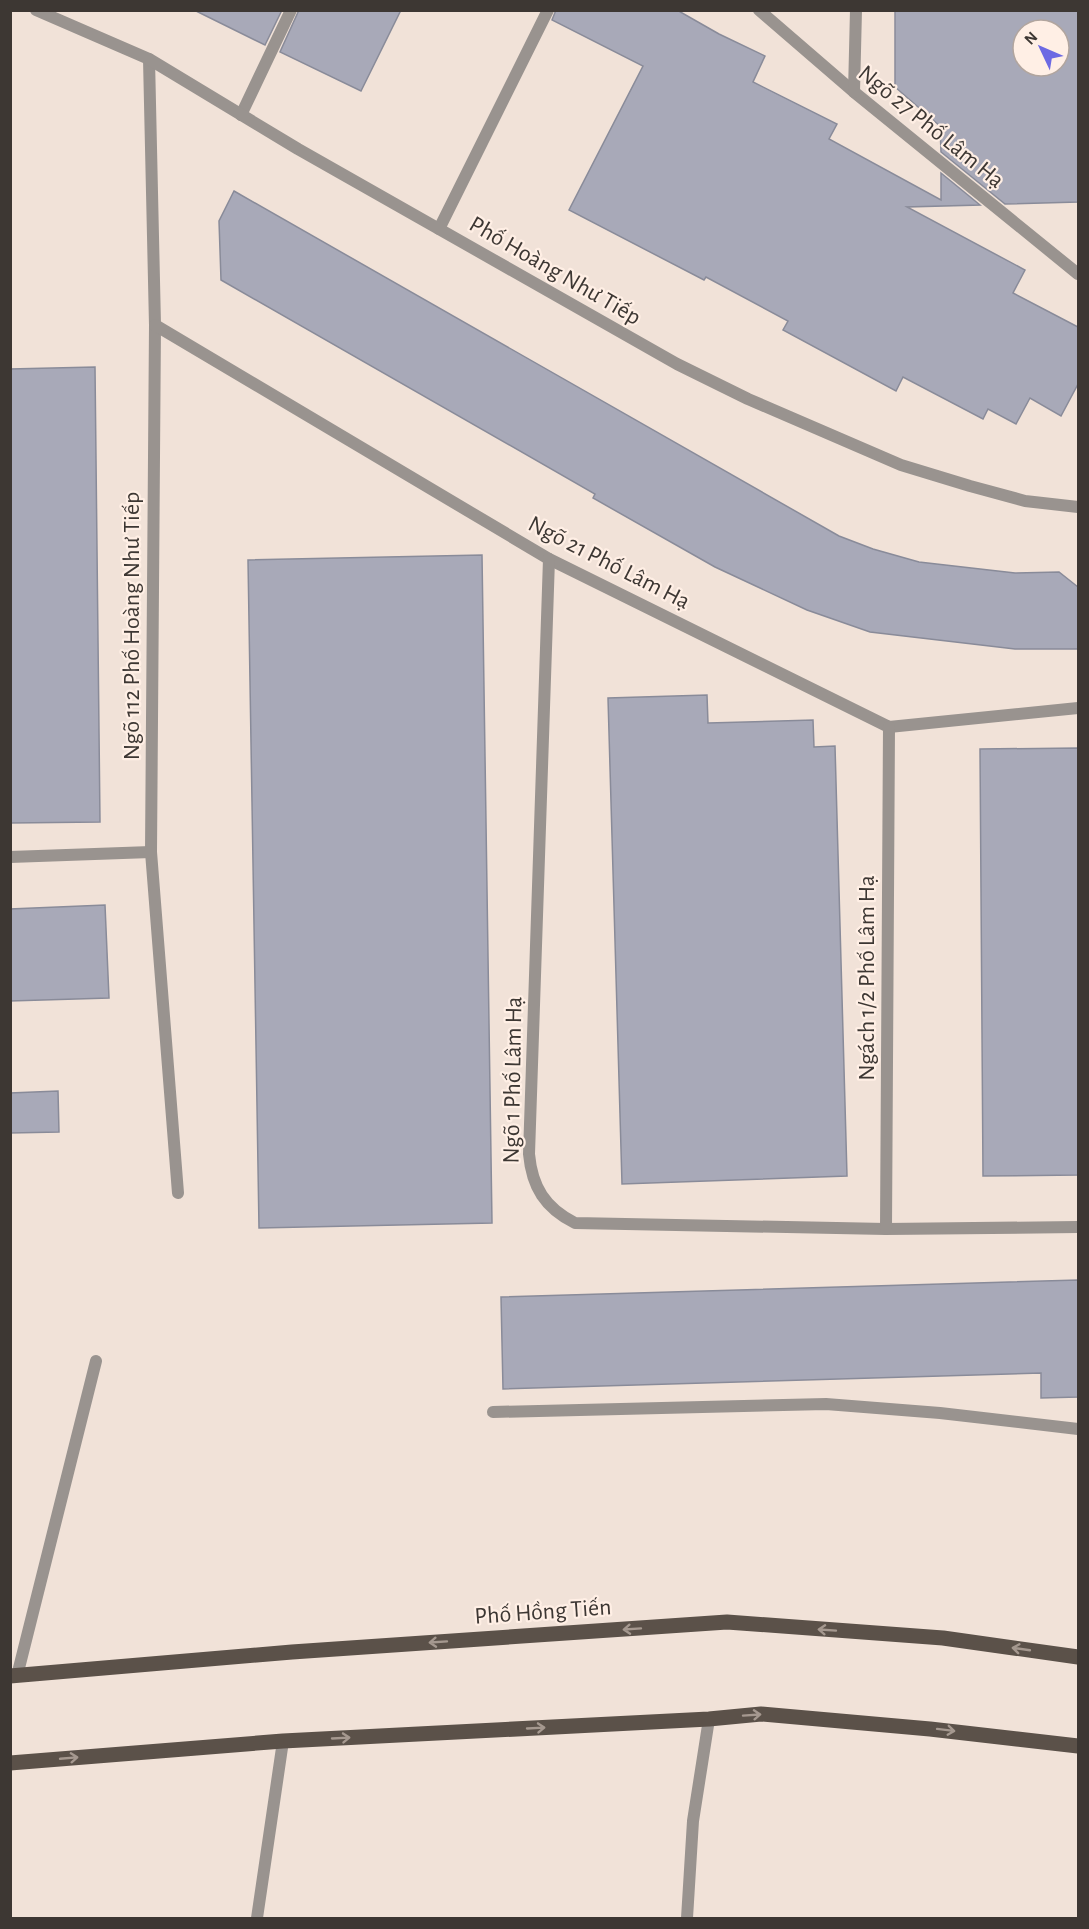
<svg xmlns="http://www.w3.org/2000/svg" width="1089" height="1929" font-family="'Alegreya Sans',sans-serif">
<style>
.building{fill:#a8a9b8;stroke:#898b99;stroke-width:1.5;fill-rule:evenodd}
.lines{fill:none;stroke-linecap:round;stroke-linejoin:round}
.service{stroke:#99938f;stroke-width:12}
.minor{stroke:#99938f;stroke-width:12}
.tertiary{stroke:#99938f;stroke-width:12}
.primary{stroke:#5b5149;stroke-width:15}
.oneway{stroke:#a5988f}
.labels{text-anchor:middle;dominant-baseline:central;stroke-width:4.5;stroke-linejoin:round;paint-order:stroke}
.street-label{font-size:24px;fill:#3d3733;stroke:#ffefe5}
</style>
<rect width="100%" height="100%" fill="#f1e2d8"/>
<!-- building -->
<g class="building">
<polygon points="194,10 282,10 265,45"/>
<polygon points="299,10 401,10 361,91 280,52"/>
<polygon points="556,10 677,10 719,34 765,56 753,82 837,124 829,139 941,200 941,173 980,205 907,207 1025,270 1013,293 1078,327 1078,384 1061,416 1030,398 1016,424 988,409 983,419 903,377 896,391 783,330 788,321 706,277 704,280 569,210 643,66 552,20"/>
<path d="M895 10H1078V202L1005 204 941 152 940 126 895 87ZM1023 30H1059V66H1023Z"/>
<polygon points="234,191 839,536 873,549 919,562 1015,573 1059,572 1078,587 1078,649 1015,649 870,632 807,610 715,567 593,498 595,494 221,280 219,221"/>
<polygon points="95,367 100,822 10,823 10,369"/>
<polygon points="482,555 492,1223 259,1228 248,560"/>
<polygon points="707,695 708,723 813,720 814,747 835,746 847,1176 622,1184 608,698"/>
<polygon points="1078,748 1078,1175 983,1176 980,749"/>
<polygon points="105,905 109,998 10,1001 10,909"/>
<polygon points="58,1091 59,1132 10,1133 10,1093"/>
<polygon points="1078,1280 1078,1397 1041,1398 1041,1373 503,1389 501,1297"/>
</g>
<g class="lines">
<!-- service -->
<g class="service">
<polyline points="493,1412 826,1404 940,1413 1078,1429"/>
<polyline points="17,1676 96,1361"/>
<polyline points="687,1918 693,1821 709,1719"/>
</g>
<!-- minor -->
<g class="minor">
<polyline points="759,10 854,92 1078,274"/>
<polyline points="149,59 155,325 151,852 178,1193"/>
<polyline points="854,92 856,10"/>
<polyline points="241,115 291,10"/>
<polyline points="439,229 548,10"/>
<polyline points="155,325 549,559 889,727 1078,708"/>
<path d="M549 559 529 1154C532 1187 545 1208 575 1223L886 1229 1078 1227"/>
<polyline points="10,857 151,852"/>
<polyline points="886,1229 889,727"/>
<polyline points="257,1918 283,1741"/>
</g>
<!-- tertiary -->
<polyline class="tertiary" points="36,10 149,59 298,149 677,364 748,399 901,465 970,486 1025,501 1078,507"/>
<!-- primary -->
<g class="primary">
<polyline points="10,1676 292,1652 727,1622 943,1638 1078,1657"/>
<polyline points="10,1763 283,1741 709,1719 761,1714 930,1729 1078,1746"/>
</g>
</g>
<!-- one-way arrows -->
<defs><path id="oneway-shaft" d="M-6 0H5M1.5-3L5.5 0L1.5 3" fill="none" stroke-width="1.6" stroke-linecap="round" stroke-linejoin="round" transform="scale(1.5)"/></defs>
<g class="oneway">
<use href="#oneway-shaft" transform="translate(632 1629) rotate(176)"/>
<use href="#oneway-shaft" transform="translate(827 1630) rotate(-176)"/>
<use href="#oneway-shaft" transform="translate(438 1642) rotate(176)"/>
<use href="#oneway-shaft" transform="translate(1021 1649) rotate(-172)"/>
<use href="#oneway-shaft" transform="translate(752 1715) rotate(-4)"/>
<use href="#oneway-shaft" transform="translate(536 1728) rotate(-3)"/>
<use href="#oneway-shaft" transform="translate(946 1730) rotate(7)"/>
<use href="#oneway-shaft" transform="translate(341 1738) rotate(-3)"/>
<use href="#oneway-shaft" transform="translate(69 1758) rotate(-5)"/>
</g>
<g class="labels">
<!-- street labels -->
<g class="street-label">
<text transform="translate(931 127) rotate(39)">Ngõ 27 Phố Lâm Hạ</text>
<text transform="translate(555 271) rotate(30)">Phố Hoàng Như Tiếp</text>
<text transform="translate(609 563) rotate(27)">Ngõ 21 Phố Lâm Hạ</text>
<text transform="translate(132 626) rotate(-90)">Ngõ 112 Phố Hoàng Như Tiếp</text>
<text transform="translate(867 978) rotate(-90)">Ngách 1/2 Phố Lâm Hạ</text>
<text transform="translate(513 1080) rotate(-89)">Ngõ 1 Phố Lâm Hạ</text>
<text transform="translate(543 1612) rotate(-4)">Phố Hồng Tiến</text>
</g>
</g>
<!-- border -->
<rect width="1089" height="1929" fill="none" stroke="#3d3733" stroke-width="24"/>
<!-- north arrow -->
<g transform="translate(1041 48) rotate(314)"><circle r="28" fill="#ffefe5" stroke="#b1a59e" stroke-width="1.5"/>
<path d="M0-4.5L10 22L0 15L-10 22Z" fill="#6c69e3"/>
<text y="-9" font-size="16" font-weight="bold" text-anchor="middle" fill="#3d3733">N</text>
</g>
</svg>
